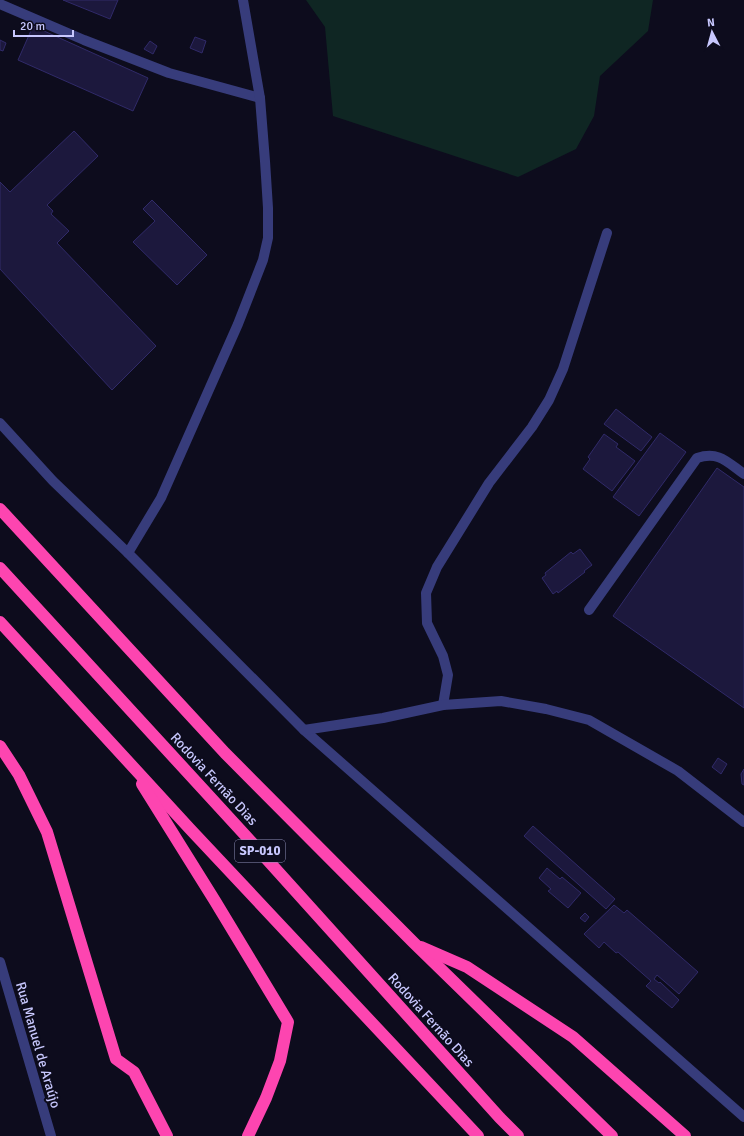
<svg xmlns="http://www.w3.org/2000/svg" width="744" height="1136" font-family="Signika,sans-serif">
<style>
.green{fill:#0f2623}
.building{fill:#1c183d;stroke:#302a69}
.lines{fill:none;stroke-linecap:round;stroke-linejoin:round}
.minor{stroke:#373c7b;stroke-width:10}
.highway{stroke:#fd45b0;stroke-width:12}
.labels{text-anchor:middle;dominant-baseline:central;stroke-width:4;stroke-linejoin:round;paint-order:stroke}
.shield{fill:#0d0c1d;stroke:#9090ba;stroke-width:1}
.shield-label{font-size:13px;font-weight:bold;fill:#c8c8fe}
.street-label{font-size:14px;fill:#c8c8fe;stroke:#0d0c1d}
</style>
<rect width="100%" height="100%" fill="#0d0c1d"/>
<!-- green -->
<polygon class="green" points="306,0 653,0 648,31 600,76 594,116 576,149 518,177 333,116 325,27"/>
<!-- building -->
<g class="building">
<polygon points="63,0 118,0 110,19"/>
<polygon points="33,26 148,78 133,111 18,60"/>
<polygon points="195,37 206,41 202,53 190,48"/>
<polygon points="0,40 6,43 3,51 0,50"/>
<polygon points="150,41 157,46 153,54 144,49"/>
<polygon points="74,131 98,156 47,205 53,211 51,214 69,231 57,243 156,346 112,390 0,269 0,182 10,192"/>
<polygon points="152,200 207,255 177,285 133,242 155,221 143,209"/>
<polygon points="616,409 652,437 641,451 604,424"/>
<polygon points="660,433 686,452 639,516 613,497"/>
<polygon points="604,434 618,444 616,447 635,461 612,491 583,469 590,459 588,457"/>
<polygon points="717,468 744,487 744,708 613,616"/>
<polygon points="580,549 592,565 584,571 585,572 558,593 557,591 553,594 542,578 546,575 545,573 571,552 573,554"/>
<polygon points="718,758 727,764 721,774 712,767"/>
<polygon points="744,769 744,785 742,784 741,774"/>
<polygon points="533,826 615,899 606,909 524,836"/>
<polygon points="547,868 560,879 562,877 581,893 568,908 548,891 551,889 539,878"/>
<polygon points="614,905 624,913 627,910 698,972 679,994 657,975 654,979 659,983 660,982 679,1000 672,1008 646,986 651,981 618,952 616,953 604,942 599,948 584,934"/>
<polygon points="585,913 589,917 585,922 580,918"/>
</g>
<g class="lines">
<!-- minor -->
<g class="minor">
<polyline points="0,4 84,40 169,73 260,98"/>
<polyline points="0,423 53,481 128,553 304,730 744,1117"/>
<polyline points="128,553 161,498 238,324 263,260 268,238 268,208 265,161 260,98 243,0"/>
<path d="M589 610 697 458C719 451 727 462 744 474"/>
<polyline points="443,705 448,675 443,656 427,623 426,593 437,567 489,483 532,427 549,400 563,369 607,233"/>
<polyline points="304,730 383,718 443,705 501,701 546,709 589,720 678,771 744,822"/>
<polyline points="0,962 51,1136"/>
</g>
<!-- highway -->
<g class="highway">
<polyline points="0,509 225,753 414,943 612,1136"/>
<polyline points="0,568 245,835 500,1118 518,1136"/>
<polyline points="0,622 190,829 478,1136"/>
<polyline points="0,746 19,775 47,832 116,1059 134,1072 167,1136"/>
<polyline points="142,784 215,901 288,1022 280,1061 266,1098 248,1136"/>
<polyline points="421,947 467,967 573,1037 685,1136"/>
</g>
</g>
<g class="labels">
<!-- shield labels -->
<rect class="shield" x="235" y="840" width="50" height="22" rx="3"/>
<g class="shield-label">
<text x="260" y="851">SP-010</text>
</g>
<!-- street labels -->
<g class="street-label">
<text transform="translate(214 779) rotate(47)">Rodovia Fernão Dias</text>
<text transform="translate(431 1020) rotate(48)">Rodovia Fernão Dias</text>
<text transform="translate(38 1045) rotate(74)">Rua Manuel de Araújo</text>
</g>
</g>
<!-- north arrow -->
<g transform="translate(712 32) rotate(354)" stroke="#0d0c1d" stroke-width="3" paint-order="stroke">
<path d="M0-3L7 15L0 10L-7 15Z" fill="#c8c8fe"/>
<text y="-6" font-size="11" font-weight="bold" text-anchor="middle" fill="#c8c8fe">N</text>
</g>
<!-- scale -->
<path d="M14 30v6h59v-6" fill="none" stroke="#c8c8fe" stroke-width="2"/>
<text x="20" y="30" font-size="12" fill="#c8c8fe" stroke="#0d0c1d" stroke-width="3" paint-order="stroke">20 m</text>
</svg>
